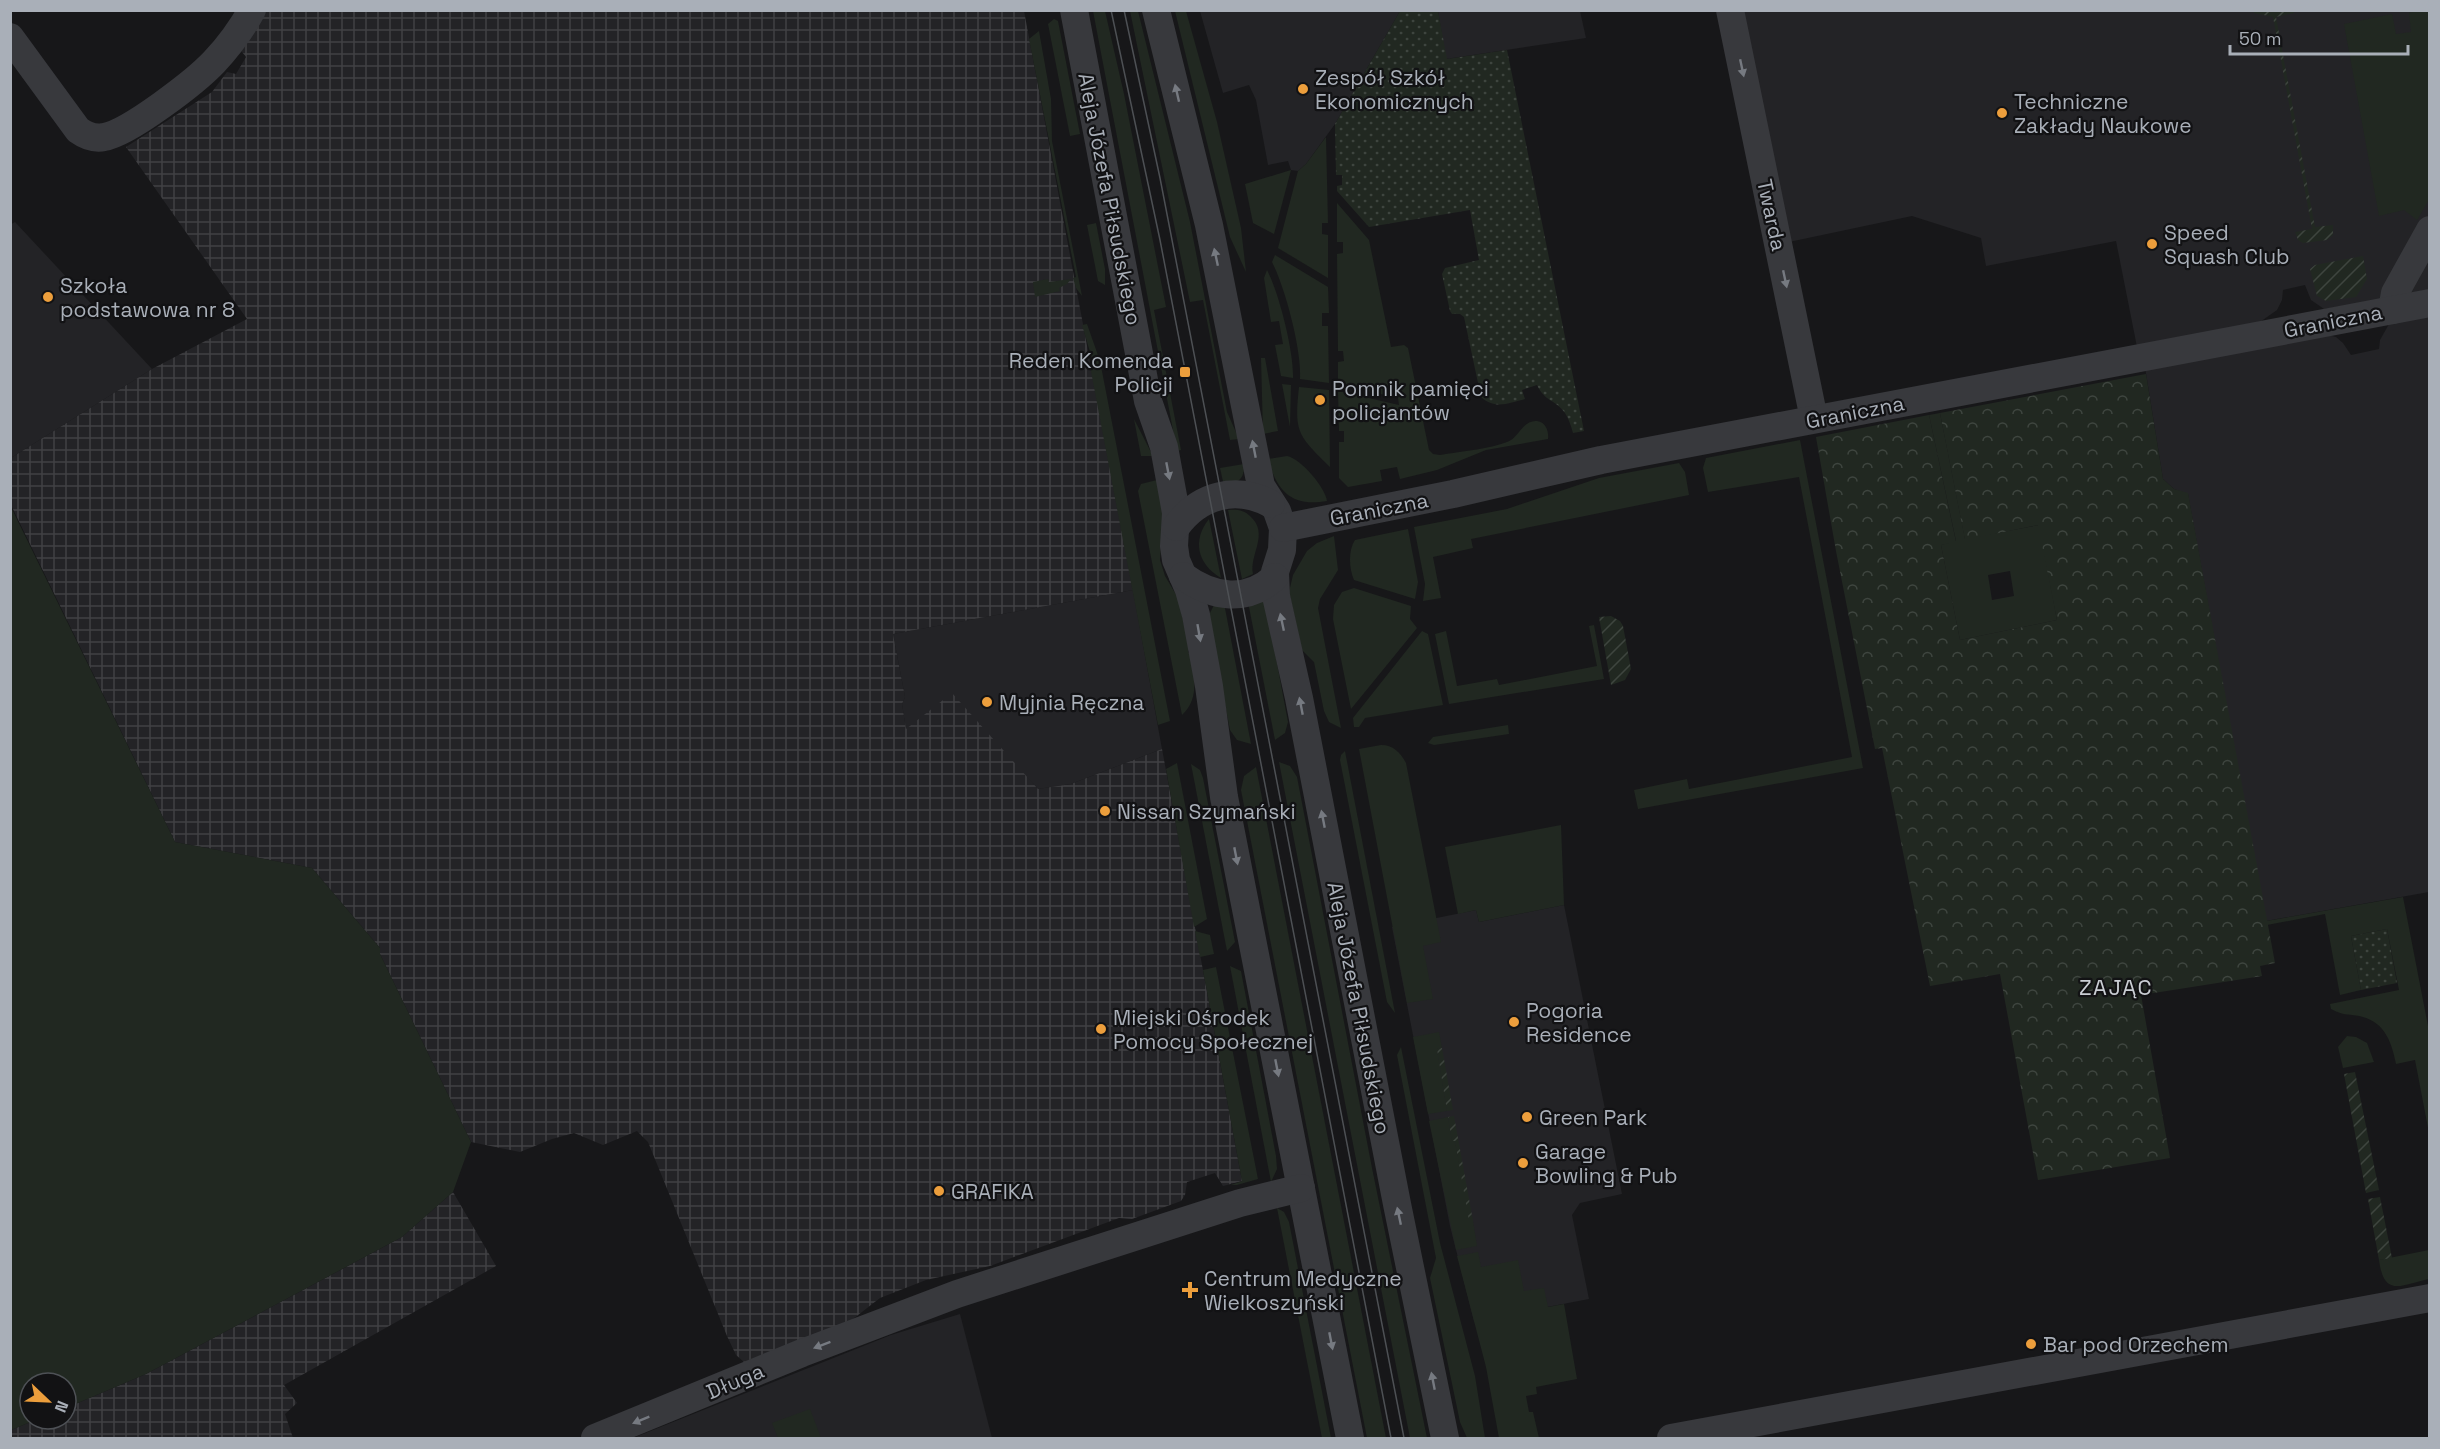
<svg xmlns="http://www.w3.org/2000/svg" width="2440" height="1449" font-family="'Space Grotesk',sans-serif">
<style>
.built{fill:#232326}
.industrial{fill:url(#industrial-grid)}
.grass{fill:#212821;fill-rule:evenodd}
.forest{fill:url(#forest-crowns)}
.park{fill:url(#park-dots)}
.garden{fill:url(#garden-furrows)}
.lines{fill:none;stroke-linecap:round;stroke-linejoin:round}
.minor{stroke:#38393d;stroke-width:28}
.tram{stroke:#4d5054;stroke-width:1.5}
.oneway{fill:#767a81}
.poi-dot{fill:#ec9e3c;stroke:#121214;stroke-width:2}
.labels{text-anchor:middle;dominant-baseline:central;stroke-width:4.5;stroke-linejoin:round;paint-order:stroke}
.poi-label{font-size:21px;fill:#a9afb8;stroke:#121214;text-anchor:start}
.street-label{font-size:21px;fill:#a9afb8;stroke:#121214}
.neighbourhood-label{font-size:22px;letter-spacing:1.5px;fill:#caced4;stroke:#121214}
</style>
<defs>
<pattern id="industrial-grid" width="8" height="8" patternUnits="userSpaceOnUse" patternTransform="scale(1.5)"><rect width="8" height="8" fill="#232326"/><path d="M0 4h8M4 0v8" fill="none" stroke="#404043"/></pattern>
<pattern id="forest-crowns" width="20" height="18" patternUnits="userSpaceOnUse" patternTransform="scale(1.5)"><rect width="20" height="18" fill="#212821"/><path d="M2 6a3 3 0 1 1 6 0M12 15a3 3 0 1 1 6 0" fill="none" stroke="#3e453f"/></pattern>
<pattern id="park-dots" width="8" height="8" patternUnits="userSpaceOnUse" patternTransform="scale(1.5)"><rect width="8" height="8" fill="#212821"/><path d="M2 2h.1M6 6h.1" fill="none" stroke="#3e453f" stroke-width="1.8" stroke-linecap="round"/></pattern>
<pattern id="garden-furrows" width="10" height="10" patternUnits="userSpaceOnUse" patternTransform="scale(1.5)"><rect width="10" height="10" fill="#212821"/><path d="M-1 1l2-2M0 10L10 0M9 11l2-2" fill="none" stroke="#3e453f"/></pattern>
</defs>
<rect width="100%" height="100%" fill="#171719"/>
<!-- built -->
<g class="built">
<polygon points="1200,11 1400,11 1335,124 1306,164 1298,171 1291,170 1288,161 1268,165 1256,100 1249,85 1223,93"/>
<polygon points="1438,11 1580,11 1586,38 1446,59"/>
<polygon points="1743,11 2429,11 2429,291 2324,309 2311,300 2305,285 2283,290 2282,300 2277,310 2260,322 2137,347 2116,241 1986,266 1981,238 1912,216 1789,242"/>
<polygon points="15,222 152,369 11,458 10,225"/>
<polygon points="2429,314 2429,892 2266,921 2188,494 2174,489 2163,479 2145,367 2327,335 2336,337 2343,343 2351,355 2379,349 2380,340 2389,324"/>
<polygon points="1133,590 1162,749 1071,784 1038,789 1000,749 906,730 902,704 905,697 893,634"/>
<polygon points="1564,905 1622,1194 1580,1203 1572,1215 1589,1299 1474,1321 1450,1226 1392,927 1476,910 1479,922"/>
<polygon points="960,1314 992,1438 633,1438 891,1335"/>
</g>
<!-- industrial -->
<g class="industrial">
<polygon points="265,11 1024,11 1133,590 893,634 905,697 902,704 906,729 952,693 1038,789 1071,784 1162,749 1242,1181 1223,1186 1215,1173 1187,1182 1185,1195 1181,1201 1132,1219 1119,1218 990,1266 926,1280 880,1298 849,1322 744,1362 736,1355 727,1336 648,1142 637,1131 603,1145 574,1133 552,1139 520,1152 471,1142 380,954 380,948 312,868 175,842 11,505 11,458 152,369 247,319 126,147 212,92 227,72 236,74 246,57 238,47"/>
<polygon points="453,1192 496,1266 284,1385 297,1403 285,1414 293,1438 11,1438 11,1430 38,1419 66,1419 66,1408 146,1374 402,1237"/>
</g>
<!-- grass -->
<g class="grass">
<polygon points="2420,10 2429,11 2430,198 2417,220 2404,210 2379,216 2344,24 2392,14 2396,34 2411,32 2409,13"/>
<polygon points="1093,11 1105,11 1124,94 1166,307 1154,310 1181,450 1177,451"/>
<polygon points="1130,11 1138,11 1190,222 1227,412 1239,439 1230,440 1203,300 1190,302"/>
<polygon points="1175,11 1186,11 1217,122 1241,228 1246,272 1230,237"/>
<polygon points="1054,19 1058,21 1080,134 1070,136 1048,24"/>
<polygon points="1039,31 1051,99 1052,141 1082,296 1076,288 1073,278 1076,277 1029,39"/>
<polygon points="1326,137 1328,223 1322,223 1322,234 1328,235 1328,278 1278,248 1298,171 1306,164"/>
<polygon points="1291,170 1274,234 1253,223 1245,184"/>
<path d="M1337 203 1369 240 1391 347 1404 345 1408 348 1429 450 1433 454 1440 455C1457 452 1498 448 1511 440 1520 434 1524 420 1537 421 1546 422 1549 432 1548 439L1486 450 1437 470 1400 479 1397 467 1380 470 1382 481 1348 487 1339 478V442H1344V431H1339L1338 391 1399 405 1398 398 1338 384V362L1344 361 1343 351H1338L1337 254 1343 253V242H1337Z"/>
<polygon points="1096,223 1105,269 1105,285 1098,281 1087,225"/>
<path d="M1275 255 1328 287 1329 313H1322V326H1328L1329 383 1300 379C1302 351 1285 287 1272 262Z"/>
<path d="M1267 270C1279 293 1294 352 1293 378L1281 376 1275 345 1283 344 1279 321 1271 322 1264 278Z"/>
<polygon points="1048,279 1049,282 1071,279 1067,284 1059,288 1060,291 1035,297 1033,282"/>
<polygon points="1087,324 1100,361 1170,721 1158,725 1090,366 1093,362 1082,325"/>
<polygon points="1261,358 1265,358 1278,431 1263,434"/>
<polygon points="1282,384 1291,385 1290,427"/>
<path d="M1299 387 1329 390 1330 467C1298 435 1294 433 1299 387Z"/>
<path d="M1940 413 1965 539 2039 525 2057 620 1960 640 1941 545 1956 541 1929 415ZM2010 571 2014 596 1992 600 1988 575Z"/>
<polygon points="1134,419 1153,456 1141,456"/>
<polygon points="1800,440 1863,768 1638,809 1634,790 1687,779 1689,789 1852,757 1799,477 1708,492 1703,468 1706,458"/>
<path d="M1287 456C1301 459 1325 487 1327 501 1292 507 1277 492 1268 459Z"/>
<polygon points="1679,463 1685,472 1689,495 1471,539 1473,548 1433,557 1441,598 1423,601 1425,584 1414,527 1507,509 1599,478"/>
<path d="M1244 464C1245 479 1238 483 1224 486L1220 468Z"/>
<path d="M1157 480 1163 513 1160 560 1165 576 1178 598 1189 646 1188 652 1191 655C1194 676 1200 698 1182 715L1138 491 1141 484Z"/>
<polygon points="10,505 175,842 312,868 380,948 380,954 471,1142 453,1192 402,1237 146,1374 66,1408 66,1383 30,1383 30,1419 38,1419 11,1430"/>
<path d="M1228 510C1237 509 1244 510 1250 516 1270 534 1249 554 1253 574L1242 579Z"/>
<path d="M1209 519 1221 578C1197 564 1192 540 1209 519Z"/>
<path d="M1408 529 1418 582 1415 599 1354 580C1349 569 1348 550 1355 540Z"/>
<polygon points="1334,536 1338,570 1320,599 1318,608 1341,728 1329,722 1324,711 1314,662 1302,650 1289,592 1293,575 1307,551 1317,543"/>
<polygon points="1354,588 1411,606 1410,619 1417,628 1351,709 1333,619 1334,605 1342,592"/>
<polygon points="1265,599 1288,722 1285,733 1275,740 1248,602"/>
<polygon points="1224,603 1251,744 1237,740 1230,730 1208,617 1214,605"/>
<polygon points="1594,625 1604,679 1449,704 1435,634 1446,631 1457,686 1497,679 1499,685 1597,666 1589,626"/>
<polygon points="1422,631 1428,634 1443,705 1365,718 1359,727 1354,727 1353,718"/>
<polygon points="1508,725 1509,734 1434,745 1428,743 1433,737"/>
<path d="M1381 745C1393 745 1400 752 1406 763L1441 942 1423 946 1433 999 1407 1003 1359 749Z"/>
<polygon points="1345,751 1395,1013 1387,1002 1340,760 1341,755"/>
<polygon points="1279,762 1290,766 1297,777 1372,1168 1427,1438 1410,1438"/>
<polygon points="1177,763 1207,919 1194,927 1166,769"/>
<polygon points="1191,764 1200,770 1203,778 1235,942 1227,951"/>
<polygon points="1256,767 1386,1438 1367,1438 1241,790 1244,776"/>
<polygon points="1561,825 1564,905 1479,922 1476,910 1458,914 1445,847"/>
<path d="M2403 897 2429 1031V1133L2415 1060 2396 1064C2392 1043 2385 1023 2363 1017 2348 1013 2346 1017 2331 1009L2330 1004 2399 990 2387 929 2351 936 2361 990 2340 995 2325 914 2267 925 2266 921Z"/>
<polygon points="1195,931 1210,935 1214,954 1200,957"/>
<polygon points="1230,966 1241,971 1276,1156 1277,1169 1271,1182"/>
<polygon points="1216,967 1258,1179 1237,1185 1231,1185 1242,1181 1203,970"/>
<polygon points="1439,1032 1442,1048 1437,1049 1447,1111 1428,1114 1413,1037"/>
<polygon points="2347,1036 2356,1037 2367,1043 2374,1062 2343,1068 2338,1047"/>
<polygon points="1401,1047 1440,1243 1475,1376 1485,1438 1467,1438 1460,1422 1430,1278 1436,1258 1397,1055"/>
<polygon points="1448,1117 1452,1141 1455,1141 1470,1221 1473,1221 1477,1246 1456,1250 1429,1121"/>
<polygon points="1277,1208 1284,1212 1289,1222 1331,1438 1322,1438"/>
<path d="M2429 1250V1279C2401 1285 2384 1298 2379 1260Z"/>
<polygon points="1478,1252 1481,1267 1518,1260 1524,1291 1544,1288 1548,1307 1564,1304 1577,1379 1536,1387 1537,1394 1526,1396 1529,1412 1533,1412 1539,1438 1499,1438 1486,1367 1457,1256"/>
<polygon points="810,1409 821,1438 778,1438 772,1423"/>
</g>
<!-- forest -->
<polygon class="forest" points="2146,374 2163,479 2174,489 2188,493 2275,963 2260,966 2262,976 2141,995 2170,1158 2038,1180 2000,974 1930,986 1882,748 1875,749 1836,551 1816,437 1929,415 1956,542 1941,545 1960,640 2057,620 2038,525 1965,540 1940,413"/>
<!-- park -->
<g class="park">
<path d="M1400 11H1438L1447 59 1507 50 1584 431 1573 433C1571 426 1569 419 1565 413 1555 399 1545 402 1537 385L1522 390 1525 399C1509 403 1495 410 1481 397L1464 317 1460 314H1452L1450 311 1442 274 1445 268 1479 260 1470 210 1369 227 1337 191V186L1342 185V175H1336L1335 124Z"/>
<polygon points="2387,929 2397,983 2361,990 2351,936"/>
</g>
<!-- garden -->
<g class="garden">
<polygon points="2254,11 2293,11 2294,13 2276,17 2315,227 2333,225 2333,235 2327,240 2303,243 2298,240 2295,232 2312,229 2273,17 2254,13"/>
<polygon points="2363,256 2367,279 2356,297 2326,301 2317,296 2310,269 2315,265"/>
<polygon points="1611,616 1620,621 1623,626 1631,669 1625,680 1611,685 1599,617"/>
<polygon points="1442,1048 1453,1110 1447,1111 1437,1049"/>
<polygon points="2355,1072 2379,1190 2366,1193 2344,1074"/>
<polygon points="1454,1116 1473,1221 1469,1221 1455,1141 1452,1141 1448,1117"/>
<polygon points="2380,1197 2392,1258 2379,1260 2368,1199"/>
</g>
<g class="lines">
<!-- minor -->
<g class="minor">
<polyline points="1074,10 1148,401 1164,447 1173,496 1176,513 1174,546 1176,560 1189,590 1196,615 1209,686 1224,797 1350,1438"/>
<polyline points="1156,10 1209,225 1261,486 1277,511 1283,528 1282,550 1275,572 1276,596 1299,698 1397,1204 1445,1438"/>
<polyline points="1730,10 1814,419"/>
<path d="M10 37 78 130C85 135 95 139 104 137 129 133 196 81 214 62 228 47 242 28 252 10"/>
<polyline points="2392,310 2395,293 2430,230"/>
<path d="M1176 527C1199 495 1236 485 1271 504"/>
<polyline points="1283,528 1453,494 1601,460 2430,303"/>
<path d="M1183 576C1213 598 1247 603 1275 577"/>
<polyline points="595,1438 802,1353 957,1294 1240,1203 1301,1188"/>
<polyline points="1671,1438 2430,1298"/>
</g>
<!-- tram -->
<g class="tram">
<polyline points="1111,10 1160,240 1391,1438"/>
<polyline points="1124,10 1160,178 1404,1438"/>
</g>
</g>
<!-- one-way arrows -->
<defs><path id="oneway-solid" d="M-6-.8H1V-3.2L6.5 0L1 3.2V.8H-6Z" transform="scale(1.5)"/></defs>
<g class="oneway">
<use href="#oneway-solid" transform="translate(1742 68) rotate(78)"/>
<use href="#oneway-solid" transform="translate(1177 93) rotate(-103)"/>
<use href="#oneway-solid" transform="translate(1216 257) rotate(-102)"/>
<use href="#oneway-solid" transform="translate(1785 279) rotate(78)"/>
<use href="#oneway-solid" transform="translate(1254 449) rotate(-101)"/>
<use href="#oneway-solid" transform="translate(1168 471) rotate(79)"/>
<use href="#oneway-solid" transform="translate(1282 622) rotate(-102)"/>
<use href="#oneway-solid" transform="translate(1199 633) rotate(80)"/>
<use href="#oneway-solid" transform="translate(1301 706) rotate(-101)"/>
<use href="#oneway-solid" transform="translate(1323 819) rotate(-101)"/>
<use href="#oneway-solid" transform="translate(1236 856) rotate(79)"/>
<use href="#oneway-solid" transform="translate(1277 1068) rotate(79)"/>
<use href="#oneway-solid" transform="translate(1399 1216) rotate(-102)"/>
<use href="#oneway-solid" transform="translate(1331 1341) rotate(79)"/>
<use href="#oneway-solid" transform="translate(822 1345) rotate(159)"/>
<use href="#oneway-solid" transform="translate(1433 1381) rotate(-101)"/>
<use href="#oneway-solid" transform="translate(641 1420) rotate(158)"/>
</g>
<!-- markers -->
<g class="poi-dot">
<circle cx="1303" cy="89" r="6"/>
<circle cx="2002" cy="113" r="6"/>
<circle cx="2152" cy="244" r="6"/>
<circle cx="48" cy="297" r="6"/>
<rect x="1179" y="366" width="12" height="12" rx="3"/>
<circle cx="1320" cy="400" r="6"/>
<circle cx="987" cy="702" r="6"/>
<circle cx="1105" cy="811" r="6"/>
<circle cx="1514" cy="1022" r="6"/>
<circle cx="1101" cy="1029" r="6"/>
<circle cx="1527" cy="1117" r="6"/>
<circle cx="1523" cy="1163" r="6"/>
<circle cx="939" cy="1191" r="6"/>
<path d="M1187 1281h6v6h6v6h-6v6h-6v-6h-6v-6h6z"/>
<circle cx="2031" cy="1344" r="6"/>
</g>
<g class="labels">
<!-- poi labels -->
<g class="poi-label">
<text x="1315" y="77">Zespół Szkół<tspan x="1315" dy="24">Ekonomicznych</tspan></text>
<text x="2014" y="101">Techniczne<tspan x="2014" dy="24">Zakłady Naukowe</tspan></text>
<text x="2164" y="232">Speed<tspan x="2164" dy="24">Squash Club</tspan></text>
<text x="60" y="285">Szkoła<tspan x="60" dy="24">podstawowa nr 8</tspan></text>
<text x="1173" y="360" text-anchor="end">Reden Komenda<tspan x="1173" dy="24">Policji</tspan></text>
<text x="1332" y="388">Pomnik pamięci<tspan x="1332" dy="24">policjantów</tspan></text>
<text x="999" y="702">Myjnia Ręczna</text>
<text x="1117" y="811">Nissan Szymański</text>
<text x="1526" y="1010">Pogoria<tspan x="1526" dy="24">Residence</tspan></text>
<text x="1113" y="1017">Miejski Ośrodek<tspan x="1113" dy="24">Pomocy Społecznej</tspan></text>
<text x="1539" y="1117">Green Park</text>
<text x="1535" y="1151">Garage<tspan x="1535" dy="24">Bowling &amp; Pub</tspan></text>
<text x="951" y="1191">GRAFIKA</text>
<text x="1204" y="1278">Centrum Medyczne<tspan x="1204" dy="24">Wielkoszyński</tspan></text>
<text x="2043" y="1344">Bar pod Orzechem</text>
</g>
<!-- street labels -->
<g class="street-label">
<text transform="translate(1110 199) rotate(79)">Aleja Józefa Piłsudskiego</text>
<text transform="translate(1772 215) rotate(78)">Twarda</text>
<text transform="translate(2333 321) rotate(-11)">Graniczna</text>
<text transform="translate(1855 412) rotate(-11)">Graniczna</text>
<text transform="translate(1379 509) rotate(-11)">Graniczna</text>
<text transform="translate(1359 1008) rotate(79)">Aleja Józefa Piłsudskiego</text>
<text transform="translate(735 1381) rotate(-23)">Długa</text>
</g>
<!-- neighbourhood labels -->
<g class="neighbourhood-label">
<text x="2116" y="987">ZAJĄC</text>
</g>
</g>
<!-- border -->
<rect width="2440" height="1449" fill="none" stroke="#a9afb8" stroke-width="24"/>
<!-- north arrow -->
<g transform="translate(48 1401) rotate(113)"><circle r="28" fill="#121214" stroke="#4e5156" stroke-width="1.5"/>
<path d="M0-4.5L10 22L0 15L-10 22Z" fill="#ec9e3c"/>
<text y="-9" font-size="16" font-weight="bold" text-anchor="middle" fill="#a9afb8">N</text>
</g>
<!-- scale -->
<path d="M2230 45v9h178v-9" fill="none" stroke="#a9afb8" stroke-width="3"/>
<text x="2239" y="45" font-size="18" fill="#a9afb8" stroke="#121214" stroke-width="4.5" paint-order="stroke">50 m</text>
</svg>
